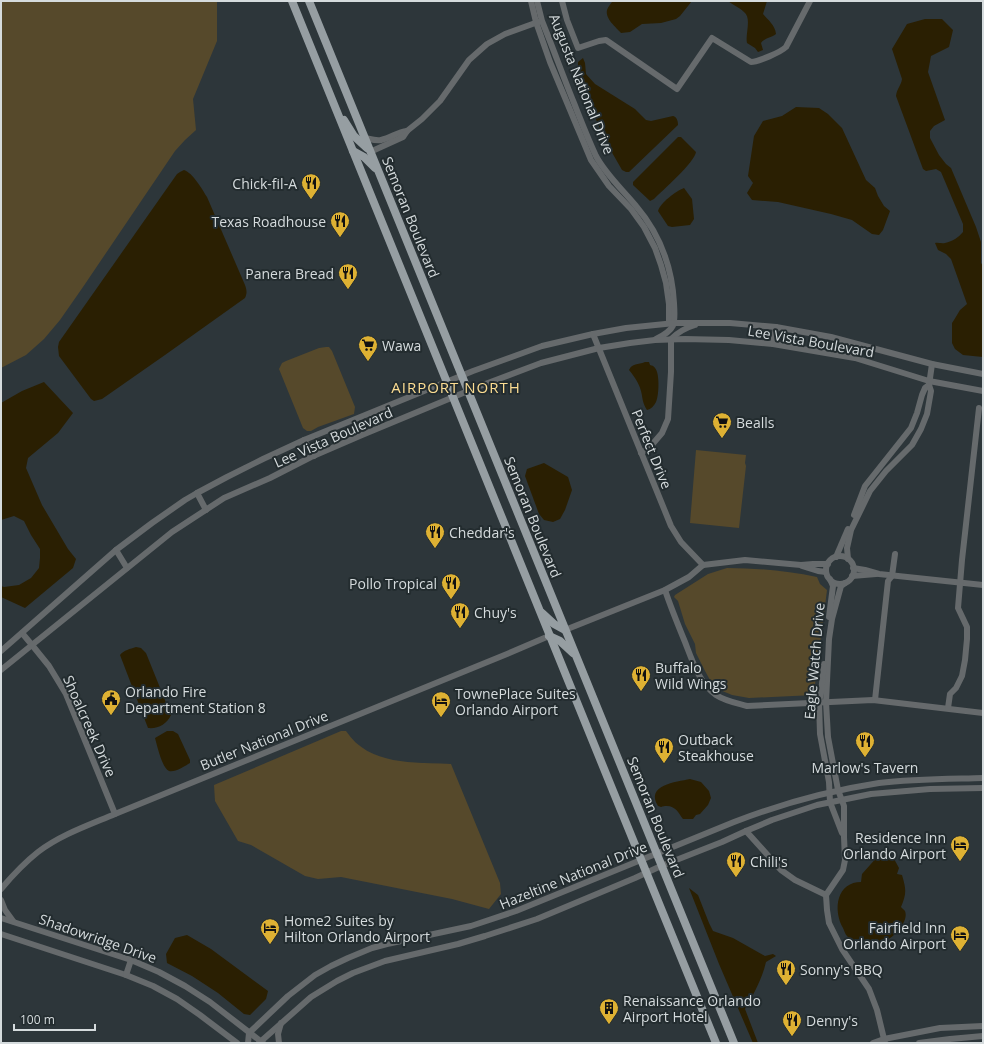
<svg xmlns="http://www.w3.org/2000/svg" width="984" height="1044" font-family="'Open Sans',sans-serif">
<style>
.green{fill:#56492b}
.water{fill:#2a1f02}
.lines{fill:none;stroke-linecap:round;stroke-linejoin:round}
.minor{stroke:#666a6c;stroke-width:6}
.major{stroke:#969ea2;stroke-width:8}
.labels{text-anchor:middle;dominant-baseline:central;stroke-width:4;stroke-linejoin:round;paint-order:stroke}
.street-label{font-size:14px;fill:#d5dbdd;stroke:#232c2f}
.poi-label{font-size:14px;fill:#d5dbdd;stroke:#232c2f;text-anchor:start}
.neighbourhood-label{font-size:15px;letter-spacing:1px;fill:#fcdd92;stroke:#232c2f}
</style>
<rect width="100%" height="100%" fill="#2d363a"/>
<!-- green -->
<g class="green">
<polygon points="1,1 217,1 217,41 193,99 196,130 185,140 175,151 83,287 60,320 44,339 26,355 1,368"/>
<polygon points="326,347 329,347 332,351 355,407 354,414 318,427 311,431 307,431 303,428 279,369 282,363 286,361 319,348"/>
<polygon points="696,450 746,455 745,463 746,466 739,528 690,523"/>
<path d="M727 568C757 568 787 571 817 577L820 584 827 590C823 625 817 660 814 695L749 698 732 695 720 690 710 680 705 671 696 653 695 644 685 624 678 601 674 597 675 595 708 574Z"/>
<path d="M341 731H346C369 766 414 762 451 764L500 883 501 894 489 909 452 899 341 877 318 879 305 876 251 845 238 841 215 801 214 785Z"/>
</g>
<!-- water -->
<g class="water">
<path d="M613 1H692L680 16 676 19 661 23 642 24 630 32 621 33C616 27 605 19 607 10 608 7 611 3 613 1Z"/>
<path d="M728 1H767L763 14C768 20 775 25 776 34 771 38 764 38 761 43L763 50 758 52 755 48 747 43C745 34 752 18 744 12 739 7 733 5 728 1Z"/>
<path d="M925 19H942L953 30 949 47 931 56 928 72 945 120 934 126 930 131V138L939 155 946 164 951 168 976 227 981 242V263L983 266V357L963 355 955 349 952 343V323L954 320 960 310 967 304 951 259 946 254 938 250 935 243C938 242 942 244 945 243 953 241 958 238 963 232V224L941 172 936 169 926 171 923 169 896 96C897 88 901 86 902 79L892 49 907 24Z"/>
<path d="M583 58 585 63 586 74 595 84 635 109 646 120 651 121 673 116C677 117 678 121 678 125L629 172H626L622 170 606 142 594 115 579 75 578 68V62Z"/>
<polygon points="796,107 819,108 828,114 842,128 866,180 875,188 878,196 884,206 890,211 883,230 879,235 872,234 852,220 831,214 778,202 752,200 747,193 753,183 748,176 754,136 763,121 782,116"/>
<path d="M678 137H681L696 152C695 162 662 191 654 199L650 201 633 185V182Z"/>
<path d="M184 170C193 173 202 189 207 197L245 285C247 291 247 293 245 298L165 355 102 399 94 401 91 399 59 356 58 347 59 342 177 174 180 172Z"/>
<path d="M684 188 692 199 694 219 690 225 672 227 668 226 658 211C660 203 676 191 684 188Z"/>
<path d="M645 362H649L650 365C652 366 653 365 655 368 660 373 659 396 656 402 654 406 651 409 647 410 642 402 643 399 641 391 639 383 634 376 629 370 632 363 638 365 645 362Z"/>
<polygon points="44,382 73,413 58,433 28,458 26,468 42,505 68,549 76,559 73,568 25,608 1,597 1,586 4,587 19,585 31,578 39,568 40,558 40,549 31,535 24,521 14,516 1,520 1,403 22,391"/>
<polygon points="544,463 568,477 572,490 565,510 560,519 553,522 544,520 539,514 525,476 527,469"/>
<path d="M136 647 141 648 146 653 171 715C167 724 158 729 148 728L120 655C124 650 130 649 136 647Z"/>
<path d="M167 731H173L178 734 190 760V763C185 766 174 773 169 771 162 768 157 745 155 738Z"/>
<path d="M690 779 701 782 709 791 711 798 708 805 700 814 696 815 693 819H683C678 812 675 805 665 806 658 807 665 808 658 806 645 785 676 782 690 779Z"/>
<path d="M886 854 893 857 899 868 897 874 902 875C906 889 907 893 901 907 902 908 904 910 905 911 909 921 895 936 887 940 875 947 856 947 847 936 845 934 844 930 843 928 838 920 836 907 839 898 842 888 850 882 861 882L862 874 878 856Z"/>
<path d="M689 888 698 895 709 923 713 931 733 938 765 956 773 954 776 956 766 962C762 979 754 994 745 1009L758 1043H753L719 964Z"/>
<polygon points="187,935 211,949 268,991 266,999 250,1015 244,1014 218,993 192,976 167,963 166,954 175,938"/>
</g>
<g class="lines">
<!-- minor -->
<g class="minor">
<polyline points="531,1 536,22 550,62 591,160 609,186 631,209 644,227 655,248 661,265 666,283 669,304 669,323"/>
<path d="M537 1 542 21C553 48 563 76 574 103 581 121 588 139 596 156 606 175 623 190 636 206 659 233 672 267 674 303 675 323 677 329 656 339"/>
<path d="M562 1 567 20 578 48 599 41 606 40 677 89 712 38 751 62C758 62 781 52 786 47L810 1"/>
<path d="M365 138C370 139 376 141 381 140 391 138 397 132 407 131"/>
<polyline points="370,152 403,137 407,131 422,119 440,101 469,60 487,44 505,34 538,22"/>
<polyline points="593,334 671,526 681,542 703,565"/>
<polyline points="773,344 776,327"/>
<polyline points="304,440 314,456"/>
<path d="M641 453 650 447 662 433 668 419 671 372V339C678 332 685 328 695 325"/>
<polyline points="197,493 206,510"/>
<polyline points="854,515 865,486 911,428 917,413 922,395 925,388 929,385"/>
<polyline points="116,550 127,568"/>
<circle cx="840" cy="570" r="14"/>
<polyline points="836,557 848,529"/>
<polyline points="848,559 847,548 851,530 870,491 886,471 912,445 921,429 927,414 931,391 929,385 932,364"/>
<polyline points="703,565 745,560 801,565 813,564 828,564"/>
<polyline points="802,566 818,571 826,572"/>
<polyline points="853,568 865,570 879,574 983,585"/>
<polyline points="852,576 876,574"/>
<polyline points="845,583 841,586 832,619 829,639 826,702 828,737 838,790 844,806 844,837 845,860 843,870 826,895 827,910 829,923 842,949 869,989 877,1010 885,1043"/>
<path d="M665 590C671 608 678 625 685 642 692 660 699 683 716 695 725 701 736 703 747 706L873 700 983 713"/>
<polyline points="829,617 833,586 830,579"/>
<polyline points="565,630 665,590 689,577 703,565"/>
<polyline points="22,633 32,645 49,666 66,694 115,814"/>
<polyline points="1,651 116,550 152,523 185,500 197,493 227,477 263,459 304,440 473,371 542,346 593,334 626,328 675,323 730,323 776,327 831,337 932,364 983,374"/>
<polyline points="824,664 821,693 819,702 820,734 829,782 830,802 842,833"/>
<polyline points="1,670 172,532 224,498 270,478 311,457 362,435 480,386 541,363 599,348 630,343 655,340 685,339 729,340 773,344 855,358 929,381 983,391"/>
<polyline points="875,700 888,581 892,576 895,554"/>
<polyline points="948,708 950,694 956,688 962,676 965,660 967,639 967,627 958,608 962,560 979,408"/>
<polyline points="746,831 781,870 795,880 826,895"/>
<path d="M1 889C12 876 24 863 38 852 60 835 89 825 115 814L507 654 549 636"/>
<polyline points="1,900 5,910 13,921"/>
<polyline points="1,918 131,960 159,972 185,986 210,1002 263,1043"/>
<polyline points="1,934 126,975 153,986 177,999 200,1015 237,1043"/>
<polyline points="126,975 131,960"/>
<path d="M248 1043 249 1033 288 996 315 975 331 966 348 958 372 948 387 944 471 926 516 911 734 822C783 803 827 791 879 783 913 779 949 779 983 778"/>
<polyline points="259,1043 311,997 337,981 353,973 385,961 458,944 485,936 537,919 635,878 661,866 722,842 746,831 772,820 817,805 871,794 930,789 983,788"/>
<polyline points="279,1043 278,1034 281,1023"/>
<polyline points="873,1043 884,1039 940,1028 983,1026"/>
<polyline points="919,1043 950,1039 983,1036"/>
</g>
<!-- major -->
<g class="major">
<polyline points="292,1 611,786 716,1043"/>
<polyline points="309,1 734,1043"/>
<polyline points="344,120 354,136 367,148"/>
<polyline points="353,151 364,157 375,168"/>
<polyline points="542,613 554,624 565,630"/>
<polyline points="549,636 560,641 573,653"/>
</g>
</g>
<!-- icons -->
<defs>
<g id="restaurant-pin" transform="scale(1)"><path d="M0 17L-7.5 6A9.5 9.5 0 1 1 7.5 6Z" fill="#deb133" stroke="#232c2f"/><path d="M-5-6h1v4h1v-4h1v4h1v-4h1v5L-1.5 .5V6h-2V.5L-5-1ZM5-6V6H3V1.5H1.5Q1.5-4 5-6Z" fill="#111"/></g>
<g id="supermarket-pin" transform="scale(1)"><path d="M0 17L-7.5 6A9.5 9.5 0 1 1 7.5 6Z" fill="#deb133" stroke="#232c2f"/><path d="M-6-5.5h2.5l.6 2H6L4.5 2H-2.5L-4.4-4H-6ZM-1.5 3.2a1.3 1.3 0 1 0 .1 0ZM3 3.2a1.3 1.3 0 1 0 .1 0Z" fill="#111"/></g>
<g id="civic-pin" transform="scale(1)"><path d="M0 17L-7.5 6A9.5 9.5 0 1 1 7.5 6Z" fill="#deb133" stroke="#232c2f"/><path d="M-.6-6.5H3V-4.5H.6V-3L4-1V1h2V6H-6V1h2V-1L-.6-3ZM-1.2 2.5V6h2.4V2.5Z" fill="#111"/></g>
<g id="hotel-pin" transform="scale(1)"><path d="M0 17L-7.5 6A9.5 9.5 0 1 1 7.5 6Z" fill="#deb133" stroke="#232c2f"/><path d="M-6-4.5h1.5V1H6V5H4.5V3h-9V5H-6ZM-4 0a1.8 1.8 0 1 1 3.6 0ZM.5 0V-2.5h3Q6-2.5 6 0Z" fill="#111"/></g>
<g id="building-pin" transform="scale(1)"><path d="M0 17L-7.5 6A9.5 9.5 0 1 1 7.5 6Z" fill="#deb133" stroke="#232c2f"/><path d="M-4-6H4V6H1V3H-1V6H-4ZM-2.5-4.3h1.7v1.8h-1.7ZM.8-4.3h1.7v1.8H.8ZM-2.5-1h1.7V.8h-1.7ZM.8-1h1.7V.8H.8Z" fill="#111"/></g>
</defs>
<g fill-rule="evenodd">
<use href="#restaurant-pin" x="311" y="183"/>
<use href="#restaurant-pin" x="340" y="221"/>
<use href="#restaurant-pin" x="348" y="273"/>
<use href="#supermarket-pin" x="368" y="345"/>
<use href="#supermarket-pin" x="722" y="422"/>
<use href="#restaurant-pin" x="435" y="532"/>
<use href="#restaurant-pin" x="451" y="583"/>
<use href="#restaurant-pin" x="460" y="612"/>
<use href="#restaurant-pin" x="641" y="675"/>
<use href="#civic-pin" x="111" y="699"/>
<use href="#hotel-pin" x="441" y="701"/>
<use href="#restaurant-pin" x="865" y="741"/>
<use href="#restaurant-pin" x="664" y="747"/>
<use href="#hotel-pin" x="960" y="845"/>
<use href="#restaurant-pin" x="736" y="861"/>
<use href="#hotel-pin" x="270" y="928"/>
<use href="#hotel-pin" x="960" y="935"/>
<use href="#restaurant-pin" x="786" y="969"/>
<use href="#building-pin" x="609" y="1008"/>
<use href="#restaurant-pin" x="792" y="1020"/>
</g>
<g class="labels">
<!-- street labels -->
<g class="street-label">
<text transform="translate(582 84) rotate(68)">Augusta National Drive</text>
<text transform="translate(411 217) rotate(68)">Semoran Boulevard</text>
<text transform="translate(811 341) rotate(10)">Lee Vista Boulevard</text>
<text transform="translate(333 437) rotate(-24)">Lee Vista Boulevard</text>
<text transform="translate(652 449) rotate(68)">Perfect Drive</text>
<text transform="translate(533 517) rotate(68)">Semoran Boulevard</text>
<text transform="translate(814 661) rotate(-85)">Eagle Watch Drive</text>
<text transform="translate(90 726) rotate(66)">Shoalcreek Drive</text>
<text transform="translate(264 740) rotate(-22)">Butler National Drive</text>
<text transform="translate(656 817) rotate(68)">Semoran Boulevard</text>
<text transform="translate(573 875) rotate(-22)">Hazeltine National Drive</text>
<text transform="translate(98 938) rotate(19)">Shadowridge Drive</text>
</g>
<!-- poi labels -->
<g class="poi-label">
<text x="297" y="183" text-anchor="end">Chick-fil-A</text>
<text x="326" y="221" text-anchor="end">Texas Roadhouse</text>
<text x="334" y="273" text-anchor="end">Panera Bread</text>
<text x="382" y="345">Wawa</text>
<text x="736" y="422">Bealls</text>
<text x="449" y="532">Cheddar's</text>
<text x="437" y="583" text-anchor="end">Pollo Tropical</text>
<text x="474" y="612">Chuy's</text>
<text x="655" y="667">Buffalo<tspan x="655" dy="16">Wild Wings</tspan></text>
<text x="125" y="691">Orlando Fire<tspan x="125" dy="16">Department Station 8</tspan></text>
<text x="455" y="693">TownePlace Suites<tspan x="455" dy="16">Orlando Airport</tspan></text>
<text x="678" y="739">Outback<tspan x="678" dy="16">Steakhouse</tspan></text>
<text x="865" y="767" text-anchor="middle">Marlow's Tavern</text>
<text x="946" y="837" text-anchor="end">Residence Inn<tspan x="946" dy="16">Orlando Airport</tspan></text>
<text x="750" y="861">Chili's</text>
<text x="284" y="920">Home2 Suites by<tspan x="284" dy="16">Hilton Orlando Airport</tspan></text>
<text x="946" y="927" text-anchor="end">Fairfield Inn<tspan x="946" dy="16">Orlando Airport</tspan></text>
<text x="800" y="969">Sonny's BBQ</text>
<text x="623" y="1000">Renaissance Orlando<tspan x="623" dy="16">Airport Hotel</tspan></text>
<text x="806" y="1020">Denny's</text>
</g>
<!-- neighbourhood labels -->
<g class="neighbourhood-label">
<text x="456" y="387">AIRPORT NORTH</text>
</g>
</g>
<!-- border -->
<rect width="984" height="1044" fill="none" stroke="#d5dbdd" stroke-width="4"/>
<!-- scale -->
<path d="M14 1024v6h81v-6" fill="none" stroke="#d5dbdd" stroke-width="2"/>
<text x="20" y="1024" font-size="12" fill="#d5dbdd" stroke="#232c2f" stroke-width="3" paint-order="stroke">100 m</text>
</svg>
